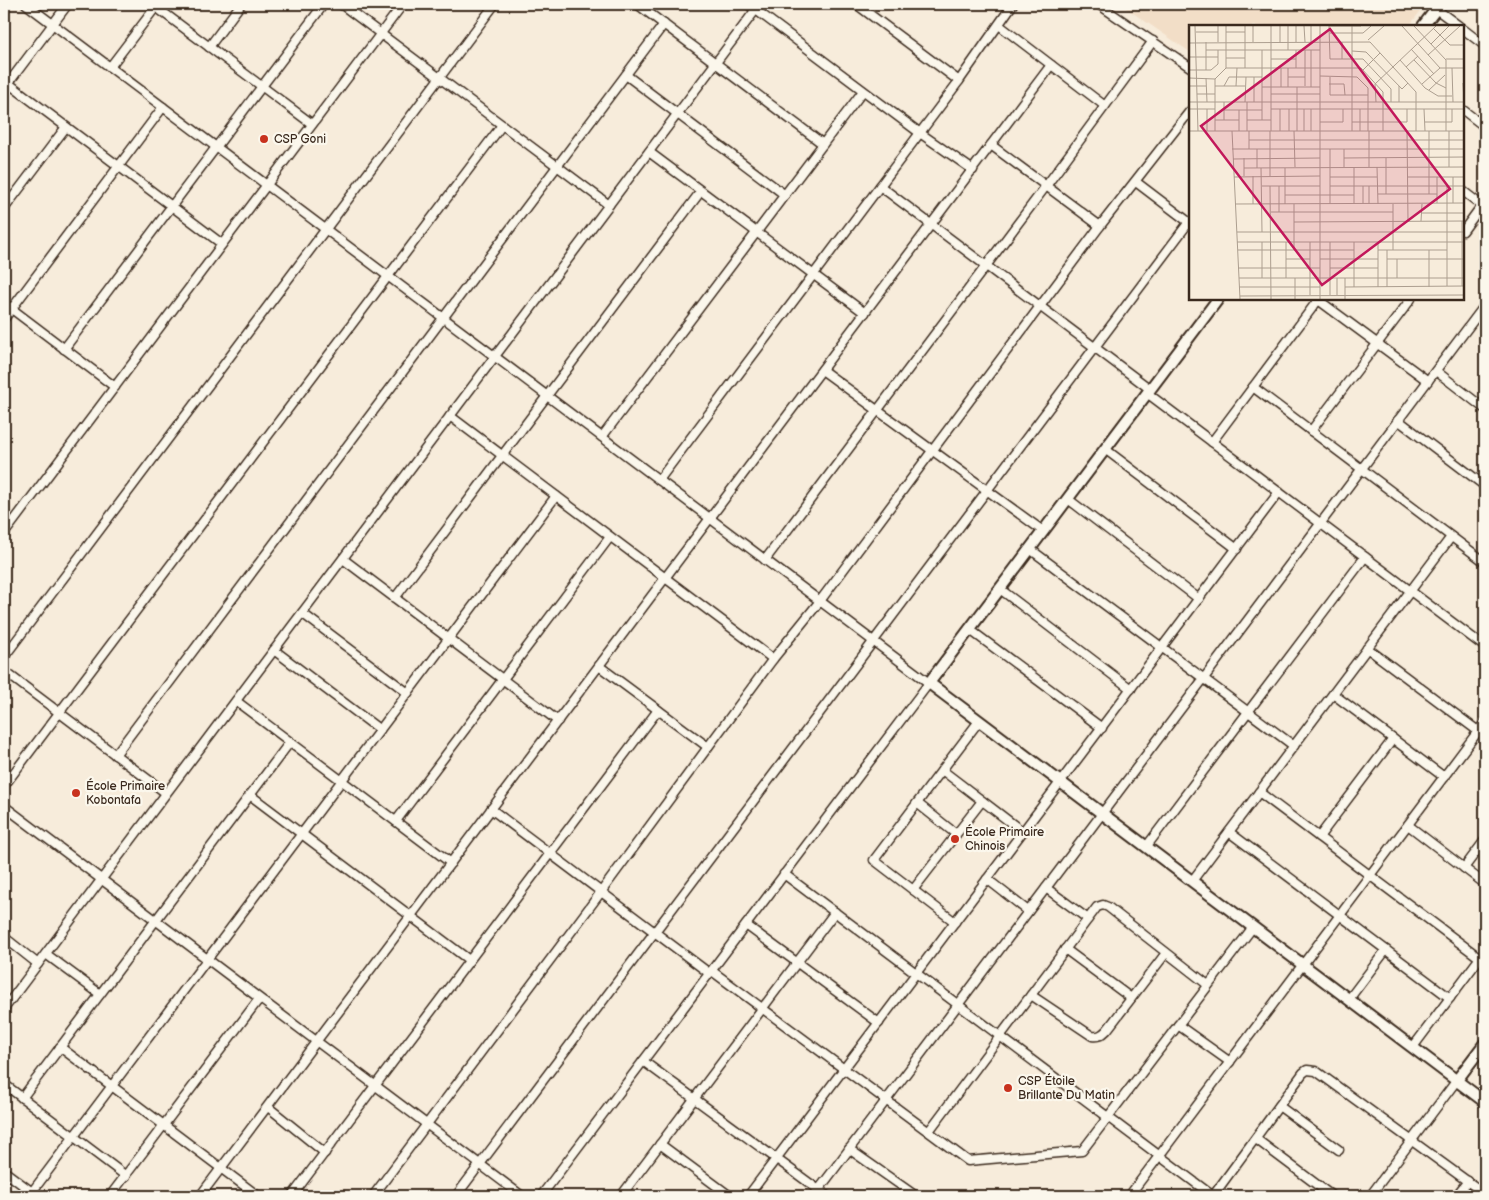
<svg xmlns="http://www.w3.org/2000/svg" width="1489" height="1200" font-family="'Balsamiq Sans',sans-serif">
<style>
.built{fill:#f2dec7}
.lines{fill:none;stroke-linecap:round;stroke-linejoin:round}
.minor-casing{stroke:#3b2a1e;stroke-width:11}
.tertiary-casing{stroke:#3b2a1e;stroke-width:14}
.minor{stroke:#fbf7ec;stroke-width:8}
.tertiary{stroke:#fbf7ec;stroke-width:10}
.poi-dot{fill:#c8321e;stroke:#fbf7ec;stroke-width:2}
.labels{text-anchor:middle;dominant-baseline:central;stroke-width:4.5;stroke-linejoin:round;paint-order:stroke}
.poi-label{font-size:12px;fill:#3b2a1e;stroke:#fbf7ec;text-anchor:start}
.inset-road{fill:none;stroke:#ac9e8f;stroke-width:1}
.view{fill:#c2185b;fill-opacity:0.15;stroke:#c2185b;stroke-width:2.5}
.inset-edge{fill:none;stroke:#3b2a1e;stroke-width:2.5}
</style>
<rect width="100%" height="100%" fill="#f7ecdb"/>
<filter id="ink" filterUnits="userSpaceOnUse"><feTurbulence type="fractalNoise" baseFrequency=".02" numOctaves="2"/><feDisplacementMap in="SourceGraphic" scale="10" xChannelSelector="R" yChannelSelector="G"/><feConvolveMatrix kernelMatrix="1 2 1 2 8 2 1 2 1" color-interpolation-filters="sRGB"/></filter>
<g filter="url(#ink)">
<!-- built -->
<polygon class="built" points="1120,4 1426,4 1409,26 1190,26 1190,52"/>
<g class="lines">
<!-- minor casing -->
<g class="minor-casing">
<g id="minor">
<polyline points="26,4 929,683 541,1196"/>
<polyline points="152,4 312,124"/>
<polyline points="341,4 609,205"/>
<polyline points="637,4 823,144"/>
<polyline points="748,4 920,133 973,170"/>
<polyline points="856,4 959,81"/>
<polyline points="1098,4 1190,67"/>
<polyline points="1436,9 1459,26"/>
<polyline points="999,25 1105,106"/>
<polyline points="1463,29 1485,46"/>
<polyline points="209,47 241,4"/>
<polyline points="110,67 158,4"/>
<polyline points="626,75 785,195"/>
<polyline points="4,80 222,244"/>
<polyline points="4,89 68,4"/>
<polyline points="1463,110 1485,127"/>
<polyline points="991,145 1100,226"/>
<polyline points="649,152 865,313"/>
<polyline points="1136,182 1190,223"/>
<polyline points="880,186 1150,389"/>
<polyline points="1463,191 1485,208"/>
<polyline points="4,209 66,127"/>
<polyline points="1463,231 1482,205"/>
<polyline points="1317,299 1428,381"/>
<polyline points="4,303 115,387"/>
<polyline points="4,319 163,107"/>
<polyline points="64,349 324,4"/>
<polyline points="822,370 1043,531"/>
<polyline points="1436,371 1485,409"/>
<polyline points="1253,387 1485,562"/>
<polyline points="1147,393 1485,647"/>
<polyline points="450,416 773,659"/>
<polyline points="1398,420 1485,486"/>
<polyline points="1311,431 1411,299"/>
<polyline points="602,437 863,91"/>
<polyline points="1212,442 1318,300"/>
<polyline points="1105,449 1237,549"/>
<polyline points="659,480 959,81 1013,4"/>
<polyline points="1068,499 1199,599"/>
<polyline points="4,534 403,4"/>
<polyline points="1030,549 1294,746"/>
<polyline points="343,559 558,721"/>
<polyline points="765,560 1046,186 1153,41"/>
<polyline points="1000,589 1131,689"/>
<polyline points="395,598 701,191"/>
<polyline points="302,613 408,693"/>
<polyline points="969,629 1102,728"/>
<polyline points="1367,648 1478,731"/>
<polyline points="274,650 380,730"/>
<polyline points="4,657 495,4"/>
<polyline points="599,666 708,747"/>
<polyline points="4,671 166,793"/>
<polyline points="1333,694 1444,777"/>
<polyline points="236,701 451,863"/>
<polyline points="115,755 664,24"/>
<polyline points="942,770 1023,832"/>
<polyline points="4,786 502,125"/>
<polyline points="1259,792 1480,958"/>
<polyline points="250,795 469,960"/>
<polyline points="917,803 956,834"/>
<polyline points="4,806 522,1196"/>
<polyline points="491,809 709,973"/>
<polyline points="396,821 610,537"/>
<polyline points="1408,825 1485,884"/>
<polyline points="1229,832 1450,998"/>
<polyline points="1319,837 1393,739"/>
<polyline points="1146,847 1365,557"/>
<polyline points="1464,868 1485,840"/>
<polyline points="784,874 1213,1196"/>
<polyline points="987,879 1028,911"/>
<polyline points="1192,881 1451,537"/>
<polyline points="1046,888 1088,919"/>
<polyline points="913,890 982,801"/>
<polyline points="955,922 874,860 979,721"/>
<polyline points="746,925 879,1023"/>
<polyline points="4,937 38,964"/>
<polyline points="1065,949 1131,998"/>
<polyline points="46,954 100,994"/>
<polyline points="712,971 968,1161 1082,1151 1253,927"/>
<path d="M1031 995 1092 1036C1099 1037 1102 1035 1107 1030L1166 953"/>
<polyline points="1349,999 1386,950"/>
<polyline points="4,1009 760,4"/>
<polyline points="1178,1025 1230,1062"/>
<polyline points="60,1047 258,1196"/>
<polyline points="1413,1047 1485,951"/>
<polyline points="643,1061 827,1196"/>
<polyline points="4,1084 126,1176"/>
<polyline points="22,1098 290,742"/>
<polyline points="1279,1106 1339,1150"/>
<polyline points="268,1107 325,1153"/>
<polyline points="929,1131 1097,907 1103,905 1108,907 1208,985"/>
<polyline points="1256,1139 1332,1196"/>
<polyline points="660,1144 730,1196"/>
<polyline points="849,1149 916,1196"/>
<polyline points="4,1171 32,1192"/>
<polyline points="29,1196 556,496"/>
<polyline points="110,1196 259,999"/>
<polyline points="200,1196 1051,65"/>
<polyline points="292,1196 658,710"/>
<polyline points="373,1196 601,892 773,659 820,601 1100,226 1190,111"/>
<polyline points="456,1196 1189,222"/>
<polyline points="621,1196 835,912"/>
<polyline points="748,1196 1279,492"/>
<polyline points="814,1196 1485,305"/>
<polyline points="1129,1196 1485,722"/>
<polyline points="1213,1196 1303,1073 1307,1070 1316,1071 1485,1194"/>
<polyline points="1370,1196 1457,1080"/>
<polyline points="1456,1196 1468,1181"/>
</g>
</g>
<!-- tertiary casing -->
<g class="tertiary-casing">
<g id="tertiary">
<polyline points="1423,26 1440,4"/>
<polyline points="1218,299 929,683 1485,1102"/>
<polyline points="1457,1080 1485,1043"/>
</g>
</g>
<!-- minor -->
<use href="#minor" class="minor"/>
<!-- tertiary -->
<use href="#tertiary" class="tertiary"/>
</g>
</g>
<!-- markers -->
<g class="poi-dot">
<circle cx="264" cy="139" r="5"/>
<circle cx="76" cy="793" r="5"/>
<circle cx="955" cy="839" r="5"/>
<circle cx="1008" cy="1088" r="5"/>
</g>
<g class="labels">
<!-- poi labels -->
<g class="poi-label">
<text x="274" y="139">CSP Goni</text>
<text x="86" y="786">École Primaire<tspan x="86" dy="14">Kobontafa</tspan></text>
<text x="965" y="832">École Primaire<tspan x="965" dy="14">Chinois</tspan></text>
<text x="1018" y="1081">CSP Étoile<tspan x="1018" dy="14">Brillante Du Matin</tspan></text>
</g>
</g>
<!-- overview -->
<g transform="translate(1189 25)">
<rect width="275" height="275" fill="#f7ecdb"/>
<path class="inset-road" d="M6 1 9 106M29 1V17M37 1V43M56 1V43M64 1V17M82 1V106M91 1V17M99 1V25M107 1V17M115 1 116 17M122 1V17M131 1V274M140 1 141 34H174L202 64V77M140 1H172M163 1V106M213 1 251 43H275M225 1 257 35V106M244 3 261 20H275M7 7H29M37 7H56M141 8H174L182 1M179 15 195 1M17 17V45M0 18 181 17 227 67V106M242 19 260 1M222 24 245 49M17 25H131M73 25V95M107 25V43M116 25V61M122 25V62M163 26 177 27 213 64 219 58M239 30 271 1M0 32H29M37 33H56M82 34H107M153 34V17M257 34H275M211 35 236 63 249 71H263M225 35 247 58 257 63M217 42 229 31M92 43V62M99 43V62M263 43 264 77M0 45H22L29 39V25M174 45 191 28M131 51 168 52 179 63V106M99 52H116M141 52V70H179M0 53 26 54 37 43H172L194 67V106M17 53 18 77M26 54V106M274 58 275 77M140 59H155L156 70M233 59 251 43M0 61H17M26 61H56M35 61 40 52H73M47 61 48 43M210 61V77M73 62H131M108 62V106M240 65 256 50M8 69H26M82 69H131M0 77H275M56 77 57 52M58 77V106M65 77V52M187 77 186 59 247 1M0 84H26M82 84H275M122 84V106M171 84V106M235 84 236 106M35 85H73M26 95H50M35 95V77M58 95H82M131 97H154V84M163 97H218V84M236 97H263V84M0 106H275M18 106V84M43 106 51 274M50 106V85M60 106V124M81 106V151M91 106V84M100 106V84M105 106 106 142M115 106V84M180 106V142M218 106 219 196M240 106V169M260 106V142M60 115H275M43 124H275M68 124V143M141 124V179M155 124V142M55 133V151M155 133 275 132M197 133V169M44 134 131 133M165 142V179M188 142 189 179M55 143 275 142M72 143 73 207M96 143V179M64 151V179M45 152 131 151M141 152H188M219 152H275M248 152V178M264 152V178M73 161H131M81 161 82 274M90 161V187M141 161H275M174 161V179M180 161V179M258 161V261M189 169H248M96 170H165M46 179 275 178M105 179V225M204 179V225M82 187H204M233 188H275M232 196 233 179M273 196V261M105 197 275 196M48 207H275M48 217H275M73 217V253M97 217V253M121 217V270M141 217V270M165 217V262M189 217V262M49 225H165M189 225H258M198 225V262M240 225V262M97 234H121M131 234H189M198 234H275M208 234V253M49 243H131M141 243H189M50 253H275M106 253V274M148 253V270M156 253V274M50 262H131M156 262 275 261M51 271 275 270"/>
<path class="view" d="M141 4 261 164 133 260 12 101Z"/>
<rect width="275" height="275" class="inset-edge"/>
</g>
<!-- margin -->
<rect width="1489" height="1200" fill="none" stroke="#fbf7ec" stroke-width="20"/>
<rect x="10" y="10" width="1469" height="1180" fill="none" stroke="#3b2a1e" stroke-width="2" filter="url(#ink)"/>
</svg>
